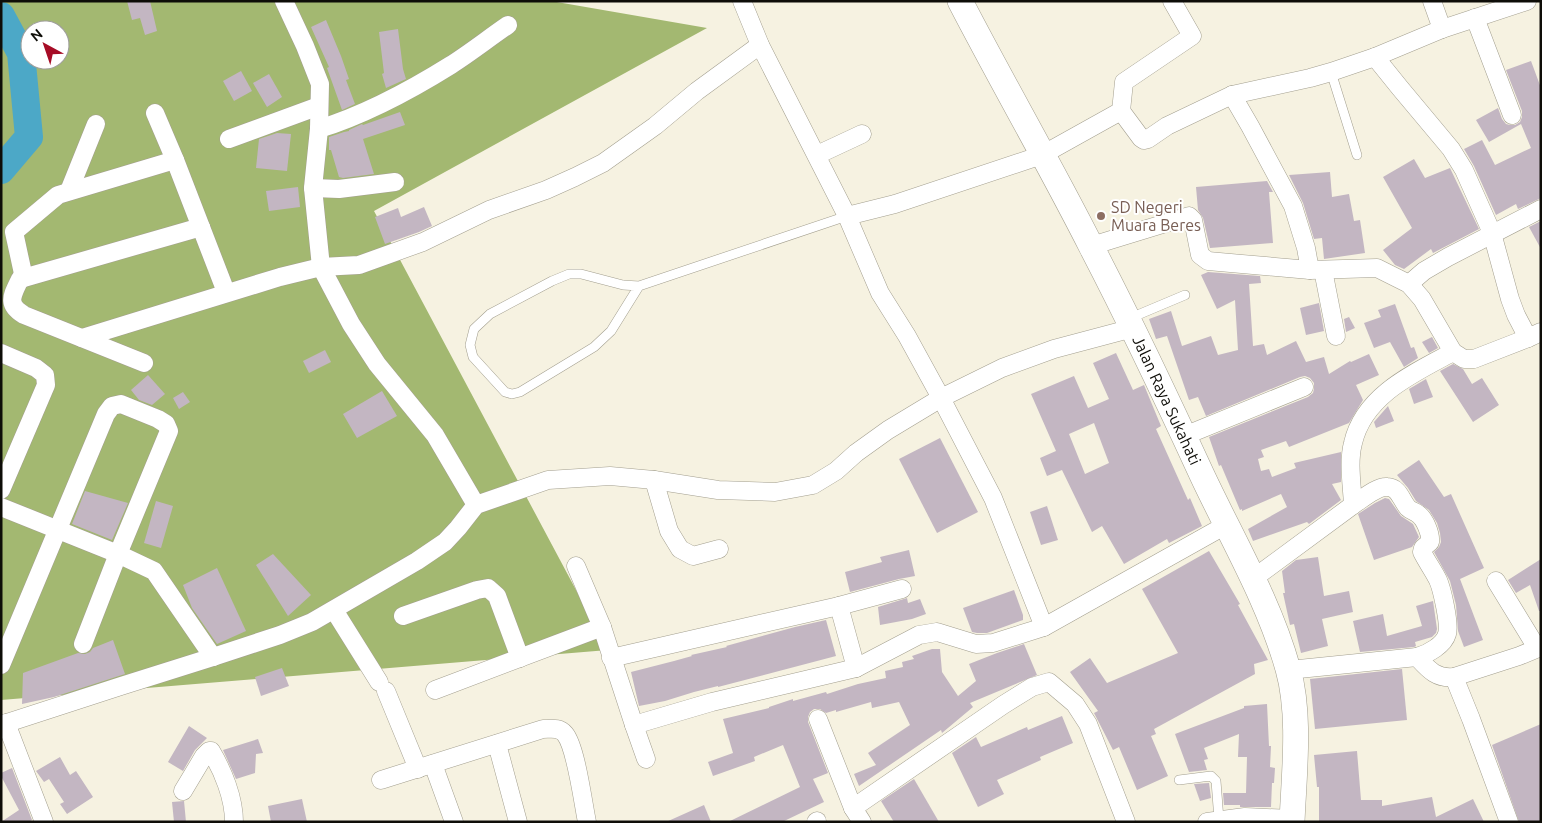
<svg xmlns="http://www.w3.org/2000/svg" width="1542" height="823" font-family="Ubuntu,sans-serif">
<style>
.forest{fill:#a3b871;fill-rule:evenodd}
.lines{fill:none;stroke-linecap:round;stroke-linejoin:round}
.river{stroke:#4ca8c7;stroke-width:28}
.building{fill:#c3b6c2;fill-rule:evenodd}
.service-casing{stroke:#a39f8f;stroke-width:10}
.minor-casing{stroke:#a39f8f;stroke-width:19}
.secondary-casing{stroke:#a39f8f;stroke-width:26}
.service{stroke:#fff;stroke-width:9}
.minor{stroke:#fff;stroke-width:18}
.secondary{stroke:#fff;stroke-width:25}
.education-dot{fill:#8d6e63;stroke:#fff;stroke-width:2}
.labels{text-anchor:middle;dominant-baseline:central;stroke-width:4;stroke-linejoin:round;paint-order:stroke}
.education-label{font-size:16px;fill:#785e54;stroke:#fff;text-anchor:start}
.street-label{font-size:16px;fill:#0e0d08;stroke:#fff}
</style>
<rect width="100%" height="100%" fill="#f6f2e1"/>
<!-- forest -->
<path class="forest" d="M1 1H551L707 28 374 211 608 650 1 700ZM30 30H60V60H30Z"/>
<g class="lines">
<!-- river -->
<polyline class="river" points="1,16 21,53 29,137 1,170"/>
</g>
<!-- building -->
<g class="building">
<polygon points="127,1 150,1 157,31 145,35 140,18 132,20"/>
<polygon points="326,20 341,56 349,79 346,80 355,104 342,110 327,68 329,67 311,27"/>
<polygon points="398,29 403,69 406,79 386,88 382,74 384,73 379,32"/>
<polygon points="1531,61 1541,88 1541,198 1518,209 1516,204 1496,215 1474,166 1464,149 1482,140 1495,165 1531,148 1521,124 1489,142 1476,120 1498,108 1502,119 1506,124 1510,125 1515,125 1520,122 1522,117 1522,111 1506,70"/>
<polygon points="241,71 252,91 234,101 223,81"/>
<polygon points="269,74 282,97 267,107 253,83"/>
<polygon points="400,112 405,125 363,139 374,174 343,178 339,177 331,150 329,150 329,137 344,132 349,131 349,130 362,124 363,125"/>
<polygon points="277,133 291,134 287,171 256,168 259,139"/>
<polygon points="1414,159 1425,178 1450,168 1479,229 1433,253 1431,249 1404,269 1395,265 1383,250 1412,228 1383,177"/>
<polygon points="1330,172 1332,197 1349,194 1354,221 1360,220 1365,253 1324,259 1322,238 1314,239 1303,203 1289,175"/>
<polygon points="1267,181 1273,192 1269,192 1273,243 1210,248 1203,218 1198,210 1196,187"/>
<polygon points="298,187 300,207 269,211 266,191"/>
<polygon points="424,207 432,226 419,232 385,244 375,217 398,208 401,217"/>
<polygon points="1541,221 1541,249 1529,227"/>
<polygon points="1208,272 1260,276 1261,283 1249,284 1253,346 1264,344 1267,355 1296,341 1306,362 1324,357 1329,374 1350,361 1351,362 1369,354 1379,375 1356,385 1363,400 1349,423 1289,447 1286,441 1261,450 1264,457 1258,459 1261,471 1269,469 1272,477 1296,468 1294,463 1341,452 1341,482 1332,484 1341,500 1309,524 1307,522 1253,541 1248,529 1287,507 1281,494 1242,511 1242,509 1240,510 1221,465 1219,466 1209,437 1308,397 1313,393 1314,389 1314,383 1310,378 1305,376 1300,377 1206,416 1198,397 1189,400 1167,336 1156,339 1149,319 1171,311 1182,346 1211,336 1218,355 1238,350 1235,300 1217,309 1201,275"/>
<polygon points="1319,303 1324,331 1306,335 1300,308"/>
<polygon points="1395,304 1411,348 1414,347 1418,358 1404,367 1390,342 1374,348 1364,323 1381,317 1378,310"/>
<polygon points="1349,317 1355,328 1346,332 1344,319"/>
<polygon points="1432,337 1438,348 1429,353 1422,342"/>
<polygon points="325,350 331,362 309,373 303,361"/>
<path d="M1116 353 1133 390 1144 385 1161 426 1156 429 1188 500 1190 498 1202 526 1169 543 1167 539 1124 564 1102 526 1092 532 1062 470 1047 476 1040 458 1056 451 1031 394 1074 376 1088 408 1109 399 1093 363ZM1094 423 1109 463 1085 474 1069 434Z"/>
<polygon points="1453,364 1463,369 1472,384 1482,378 1499,405 1473,422 1440,371"/>
<polygon points="148,375 165,394 152,405 139,400 131,390"/>
<polygon points="1426,379 1433,397 1414,404 1409,389"/>
<polygon points="382,391 397,416 357,438 343,414"/>
<polygon points="183,392 190,402 179,409 173,398"/>
<polygon points="1388,406 1394,421 1376,428 1374,422"/>
<polygon points="940,438 978,512 937,533 899,459"/>
<polygon points="1419,460 1444,497 1451,494 1484,568 1460,579 1483,640 1464,647 1458,631 1456,605 1450,581 1434,552 1439,547 1441,542 1440,533 1437,523 1429,510 1416,501 1408,488 1397,475"/>
<polygon points="85,491 128,503 112,540 72,524"/>
<polygon points="1385,498 1389,499 1401,516 1413,524 1419,537 1412,547 1374,560 1358,514 1375,503"/>
<polygon points="156,501 173,506 161,548 144,543"/>
<polygon points="1047,506 1058,540 1041,545 1030,512"/>
<polygon points="909,550 915,576 899,579 850,592 845,572 882,562 880,557"/>
<polygon points="1209,551 1240,604 1238,605 1268,660 1254,664 1255,674 1154,729 1156,734 1151,736 1168,776 1137,790 1119,747 1113,750 1094,713 1098,711 1070,672 1090,658 1107,683 1178,653 1142,589"/>
<polygon points="273,554 311,595 288,616 256,565"/>
<polygon points="1318,557 1324,596 1349,591 1353,612 1322,619 1328,646 1301,653 1294,624 1290,625 1283,593 1285,593 1282,571 1296,560"/>
<polygon points="1541,559 1541,611 1539,611 1530,585 1516,593 1508,580"/>
<polygon points="217,568 246,631 217,644 192,608 183,585"/>
<polygon points="1014,590 1023,615 1023,620 987,633 977,633 972,632 963,608"/>
<polygon points="907,598 908,603 920,599 926,614 912,619 880,625 878,607"/>
<polygon points="1433,601 1437,629 1436,633 1432,637 1415,642 1416,646 1414,647 1360,652 1353,621 1383,614 1387,636 1422,626 1416,606"/>
<polygon points="826,620 836,656 718,687 718,686 694,692 665,701 639,706 631,672 674,661 692,656 691,655 727,647 726,646 795,627"/>
<polygon points="113,640 125,674 54,697 22,704 23,673 78,653 85,654 90,652 93,648"/>
<polygon points="1024,644 1037,675 970,703 973,707 942,733 941,730 859,786 854,774 876,765 868,753 910,725 899,702 872,708 871,702 836,712 836,710 826,713 820,709 814,709 810,712 808,717 808,722 828,773 813,779 824,802 782,822 728,822 800,787 783,745 754,757 755,761 713,776 708,762 733,753 723,719 769,708 769,707 793,699 793,701 826,692 827,694 858,684 886,678 885,671 903,667 902,662 914,659 912,656 932,649 940,649 942,672 958,696 976,681 969,664 997,653"/>
<polygon points="282,668 289,686 261,696 255,677"/>
<polygon points="1402,669 1407,720 1315,729 1310,679"/>
<polygon points="1267,704 1269,746 1271,746 1270,767 1275,768 1274,783 1272,783 1271,807 1240,807 1240,805 1224,805 1223,793 1246,793 1247,757 1238,757 1239,734 1204,748 1208,759 1204,760 1207,770 1189,772 1175,734 1244,708 1244,706"/>
<polygon points="1062,716 1073,743 1040,757 1041,760 997,780 1004,794 978,807 952,753 976,737 981,747 1027,727 1028,730"/>
<polygon points="1541,724 1541,822 1519,822 1492,745"/>
<polygon points="189,726 207,738 195,750 183,771 168,762"/>
<polygon points="258,739 263,753 256,754 255,773 236,779 223,750"/>
<polygon points="1357,751 1361,800 1382,800 1382,806 1432,797 1436,817 1473,799 1484,822 1319,822 1319,787 1317,787 1314,755"/>
<polygon points="60,757 70,775 76,771 93,797 67,814 60,804 64,802 49,779 44,782 36,771"/>
<polygon points="12,768 32,820 28,822 1,822 19,810 1,776 1,773"/>
<polygon points="914,779 939,822 894,822 881,801"/>
<polygon points="1209,783 1211,798 1200,801 1194,784"/>
<polygon points="302,799 307,822 271,822 268,806"/>
<polygon points="184,801 186,822 174,822 172,802"/>
<polygon points="704,805 711,822 666,822"/>
</g>
<g class="lines">
<!-- service casing -->
<g class="service-casing">
<g id="service">
<polyline points="1331,72 1357,155"/>
<polyline points="639,286 611,331 594,347 520,392 512,394 505,392 473,357 470,345 474,329 490,314 552,281 569,274 581,274 623,285 639,286 847,216"/>
<polyline points="1128,319 1185,295"/>
<polyline points="1179,780 1211,776 1216,781 1219,820"/>
</g>
</g>
<!-- minor casing -->
<g class="minor-casing">
<g id="minor">
<polyline points="284,1 305,46 320,84 319,129 313,188 321,267 351,324 377,364 435,435 476,505"/>
<polyline points="742,1 760,45 847,216 880,293 907,336 941,398 993,498 1044,627"/>
<polyline points="1432,1 1442,29"/>
<polyline points="1475,18 1512,115"/>
<polyline points="1375,57 1400,88 1451,149 1464,170 1492,233 1510,299 1516,315 1528,338 1541,332"/>
<polyline points="1232,95 1250,126 1293,206 1306,248 1310,270"/>
<polyline points="1121,111 1141,138 1144,140 1148,139 1167,126 1232,95 1310,78 1331,72 1375,57 1442,29 1527,1"/>
<polyline points="155,113 175,160 226,292"/>
<path d="M319 129C364 115 411 90 451 65 470 53 489 38 508 25"/>
<polyline points="229,139 319,106"/>
<polyline points="817,155 862,134"/>
<polyline points="313,188 339,189 395,182"/>
<polyline points="69,191 96,124"/>
<polyline points="847,216 895,204 1042,155 1121,111 1124,82 1192,36 1172,1"/>
<polyline points="1091,246 1189,216 1193,220 1200,255 1208,261 1310,270 1377,268 1409,284 1422,299 1453,352 1464,359 1474,359 1528,338"/>
<polyline points="1323,270 1336,336"/>
<polyline points="24,278 14,232 58,195 175,160"/>
<polyline points="1409,284 1424,271 1448,257 1541,209"/>
<polyline points="82,338 280,277 321,267 359,265 423,242 489,210 546,190 575,177 603,163 655,126 697,91 760,45"/>
<polyline points="1,353 36,368 45,375 46,385 1,490"/>
<path d="M144 363 24 315C6 304 12 296 20 279L201 227"/>
<polyline points="1184,436 1304,387"/>
<polyline points="654,480 669,531 680,549 693,556 719,549"/>
<path d="M1353 505C1361 500 1377 486 1387 487 1399 487 1401 500 1408 508 1411 511 1414 511 1418 514 1425 519 1431 534 1430 542L1423 548 1422 552C1427 562 1433 570 1438 580 1442 589 1450 624 1447 634 1444 645 1428 654 1417 657"/>
<polyline points="1,507 118,554 154,571 213,657"/>
<polyline points="576,566 602,627 634,725 646,759"/>
<path d="M1254 578 1353 505C1352 485 1348 462 1353 443 1364 395 1414 373 1453 352"/>
<polyline points="1496,581 1537,648"/>
<polyline points="839,606 856,668"/>
<polyline points="334,610 379,682"/>
<polyline points="403,616 477,590 488,588 497,596 520,658"/>
<polyline points="611,658 839,606 902,589"/>
<polyline points="1,665 106,414 112,406 121,404 158,419 166,424 169,431 118,554 83,644"/>
<path d="M1289 670 1417 657C1428 669 1436 679 1454 677L1519 656 1541 647"/>
<polyline points="1454,677 1471,719 1509,822"/>
<polyline points="435,690 602,627"/>
<polyline points="386,691 418,769"/>
<polyline points="818,719 853,808 862,822"/>
<polyline points="6,723 44,822"/>
<polyline points="1,725 121,686 213,657 280,635 312,622 417,561 445,542 458,528 476,505 548,480 610,476 654,480 718,490 775,492 813,485 836,471 856,453 888,430 941,398 1002,368 1054,349 1133,328"/>
<polyline points="634,725 712,702 856,668 919,635 937,632 976,644 993,643 1044,627 1226,525"/>
<polyline points="497,744 518,822"/>
<polyline points="433,764 454,822"/>
<path d="M381 780 543 729C551 729 559 727 565 734 576 747 583 803 587 822"/>
<path d="M183 791 204 756 209 751H211C223 771 234 798 234 822"/>
<polyline points="853,808 1003,705 1032,687 1049,682 1075,704 1088,724 1126,822"/>
<polyline points="816,822 817,821"/>
<polyline points="1207,822 1245,817 1292,819"/>
</g>
</g>
<!-- secondary casing -->
<g class="secondary-casing">
<path id="secondary" d="M960 1C1003 84 1050 165 1092 248 1131 323 1167 399 1202 475 1232 539 1269 601 1288 669 1301 715 1294 774 1292 822"/>
</g>
<!-- service -->
<use href="#service" class="service"/>
<!-- minor -->
<use href="#minor" class="minor"/>
<!-- secondary -->
<use href="#secondary" class="secondary"/>
</g>
<!-- markers -->
<circle class="education-dot" cx="1101" cy="216" r="5"/>
<g class="labels">
<!-- education labels -->
<g class="education-label">
<text x="1111" y="207">SD Negeri<tspan x="1111" dy="18">Muara Beres</tspan></text>
</g>
<!-- street labels -->
<g class="street-label">
<text transform="translate(1167 400) rotate(65)">Jalan Raya Sukahati</text>
</g>
</g>
<!-- border -->
<rect width="1542" height="823" fill="none" stroke="#0e0d08" stroke-width="5"/>
<!-- north arrow -->
<g transform="translate(45 45) rotate(320)"><circle r="24" fill="#ffffff" stroke="#9f9e9c"/>
<path d="M0-4L9 19L0 12L-9 19Z" fill="#a60c26"/>
<text y="-8" font-size="14" font-weight="bold" text-anchor="middle" fill="#0e0d08">N</text>
</g>
</svg>
